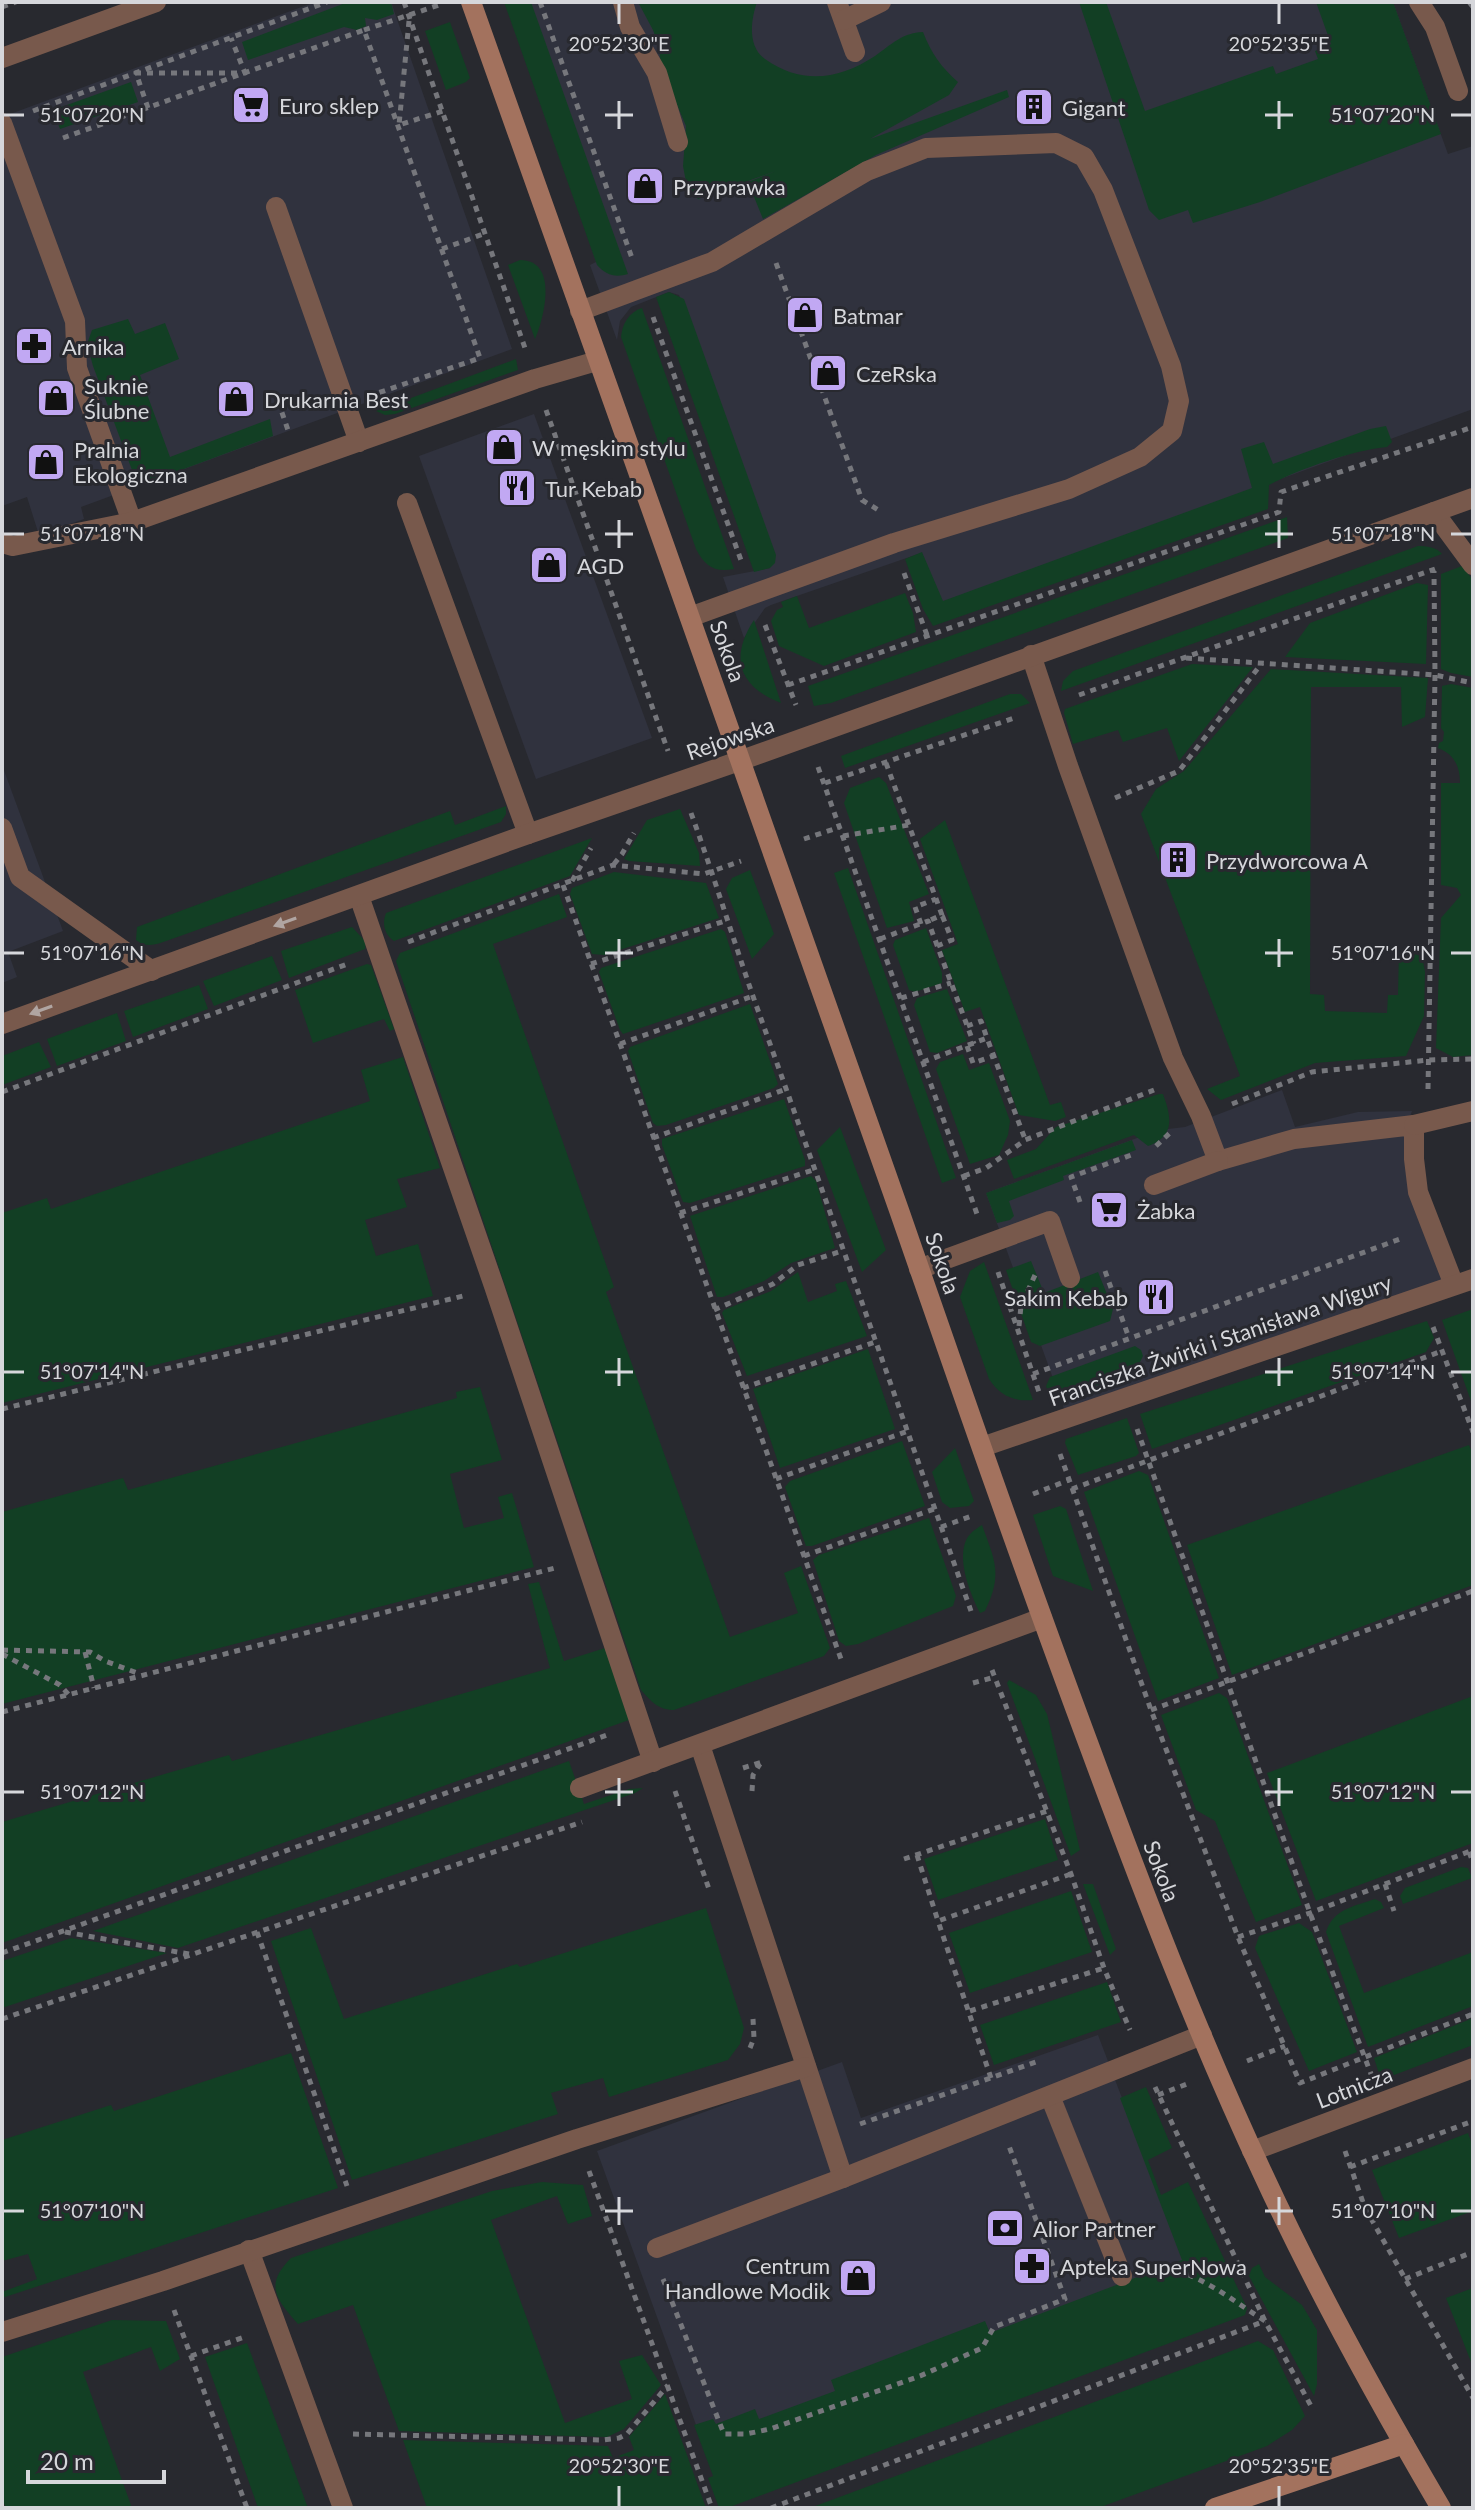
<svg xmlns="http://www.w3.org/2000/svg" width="1475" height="2510" font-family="Lato,sans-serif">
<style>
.built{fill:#30323e}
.green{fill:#123f24}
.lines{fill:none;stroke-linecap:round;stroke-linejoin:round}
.path{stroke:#76777c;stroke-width:5;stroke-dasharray:6 6;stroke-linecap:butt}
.lane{stroke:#78594c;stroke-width:20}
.street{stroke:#78594c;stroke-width:20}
.secondary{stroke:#a3725e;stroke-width:20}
.oneway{fill:#b0a5a2}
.ticks{fill:none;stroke:#d6d7db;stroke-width:3}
.labels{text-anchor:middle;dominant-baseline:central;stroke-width:6;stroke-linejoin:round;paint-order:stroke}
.poi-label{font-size:22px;fill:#d6d7db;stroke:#28292f;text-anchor:start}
.street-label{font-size:22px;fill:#d6d7db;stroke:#28292f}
.ticks-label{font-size:20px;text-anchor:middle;fill:#d6d7db;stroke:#28292f;stroke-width:6;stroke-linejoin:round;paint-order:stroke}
</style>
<rect width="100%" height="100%" fill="#28292f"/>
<!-- built -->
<g class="built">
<polygon points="315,2 391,2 512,349 81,507 84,519 39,535 27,497 2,506 2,117"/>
<polygon points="512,2 1393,2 1448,154 1473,146 1473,409 942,602 921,553 771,605 765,608 744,638 723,577 770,568 679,295 669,292 631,307 620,321 617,340 590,265 596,262"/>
<polygon points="534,414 652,738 536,779 419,456"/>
<polygon points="2,765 63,931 8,952 17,977 2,983"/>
<polygon points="1282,1090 1295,1127 1358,1112 1412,1111 1406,1128 1447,1287 1067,1417 986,1193 1159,1130 1185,1127"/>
<polygon points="1098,2035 1184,2261 704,2447 597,2151 842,2062 861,2118"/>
</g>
<!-- green -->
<g class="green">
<polygon points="348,2 391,2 394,14 377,20 365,18 366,26 357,30 344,27 248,60 242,42"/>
<path d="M504 2H531L628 274C615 278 606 275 597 265Z"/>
<path d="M638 2H757C751 20 747 46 765 59 802 85 838 80 875 56 892 44 902 33 923 32 931 53 941 67 958 82L949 95 870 139 1007 90 1009 97 876 155 763 219 748 182 776 171 698 199 687 187 683 166 686 126 661 67 659 47 653 30Z"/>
<polygon points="1079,2 1106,2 1145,111 1273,66 1276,74 1318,59 1315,51 1331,44 1316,2 1393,2 1441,134 1260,202 1193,223 1188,210 1159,220 1149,210"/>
<polygon points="450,22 470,78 466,82 446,90 425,31"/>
<polygon points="131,82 138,102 60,129 53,110"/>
<path d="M520 260C559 260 544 318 535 339L508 265Z"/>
<polygon points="669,292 684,299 776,555 775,563 770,568 754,572 656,297"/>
<path d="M642 308 734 569C714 573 705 566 696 549L621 337C622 324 629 312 642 308Z"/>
<polygon points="128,319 135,334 165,323 179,359 140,375 170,457 270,419 273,436 138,486 93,366 87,344 92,330"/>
<polygon points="516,359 518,370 395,414 385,415 376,411"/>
<path d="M1386 426 1392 442 1387 447C1354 450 1299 469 1269 485L1268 509 933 626 923 609 905 559 922 552 943 601 1252 488 1241 449 1264 442 1273 464 1370 429Z"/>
<polygon points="1287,517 1288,538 831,703 814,706 808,686"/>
<path d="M1418 546C1426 546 1437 547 1442 554L1061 691 1063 681 1073 671Z"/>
<polygon points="1462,566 1473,580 1473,677 1451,673 1441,669 1441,574"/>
<polygon points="1417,583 1428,585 1426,664 1285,657 1310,623"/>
<polygon points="905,593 913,613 916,632 824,666 779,646 771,621 777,610 783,607 781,602 797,596 809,628"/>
<path d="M754 620 781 703C739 687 729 658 754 620Z"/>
<polygon points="1192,664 1253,667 1179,761 1167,728 1123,742 1118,730 1073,744 1064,713 1065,709"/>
<polygon points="1271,669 1428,678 1425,717 1402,727 1401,687 1311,687 1310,994 1324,995 1325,1011 1387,1013 1388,995 1398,995 1399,951 1422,956 1425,972 1424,1016 1406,1056 1315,1063 1221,1100 1207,1089 1240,1076 1141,814 1156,789 1184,771"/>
<path d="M1451 684 1473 688V1055L1453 1057 1436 1048 1441 918 1461 895 1457 888 1441 885V783H1460C1460 766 1454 754 1438 748L1439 743 1443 741 1444 732 1441 728 1442 686Z"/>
<polygon points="1010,694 1021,694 1030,703 845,768 841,756"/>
<polygon points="879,777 886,783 929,894 909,902 914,921 887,928 844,803 850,788"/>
<path d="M506 806V814L501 822 169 940C157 944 147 949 136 940L137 927 450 811 455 825Z"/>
<polygon points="680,809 699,853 700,866 629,861 624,859 647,820"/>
<polygon points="945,820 1050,1105 1061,1102 1066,1117 1055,1121 1019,1115 980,1007 965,1012 942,950 958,944 920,839"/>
<path d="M592 838 570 876 394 941C384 935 382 923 386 913Z"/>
<polygon points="848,868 956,1178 942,1183 834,873"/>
<polygon points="750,870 774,934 752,959 726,889 732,878"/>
<polygon points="614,872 706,883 719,918 604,955 592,954 570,894 572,888"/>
<path d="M559 894 567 917 493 944 614 1287 606 1292 730 1637 798 1613 784 1573 801 1566 830 1648 824 1656 674 1710C658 1710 651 1701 641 1690L396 961 400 953Z"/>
<polygon points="352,927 366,942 365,949 289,978 281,951"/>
<polygon points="926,928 942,973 942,983 915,992 909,990 893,945 895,940"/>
<polygon points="721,929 725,932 744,993 623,1034 620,1030 599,972 601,968"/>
<polygon points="272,956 282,980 214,1006 203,981"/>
<polygon points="367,964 371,965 394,1029 390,1031 384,1019 313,1043 295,990"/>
<polygon points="199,985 208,1009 133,1037 124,1011"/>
<polygon points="947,989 967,1041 937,1053 930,1052 914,1005 917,998"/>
<polygon points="750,1004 778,1084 774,1088 666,1125 657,1126 653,1123 628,1051 630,1047"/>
<polygon points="117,1013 126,1041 57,1066 47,1039"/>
<polygon points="39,1042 51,1067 2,1085 2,1056"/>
<polygon points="963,1054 969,1070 989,1063 1010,1121 1008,1135 999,1155 970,1164 936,1069 940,1062"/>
<polygon points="403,1057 440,1168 397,1179 407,1207 365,1220 376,1256 418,1244 433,1296 2,1403 2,1213 47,1198 51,1209 370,1101 361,1070"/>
<path d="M1159 1094H1163C1171 1116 1176 1136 1148 1146L1134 1135 1014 1179 1007 1160 1036 1149 1056 1127Z"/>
<polygon points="784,1099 805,1160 805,1166 690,1203 683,1202 662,1145 662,1139"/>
<polygon points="840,1127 886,1250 862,1272 817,1150"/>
<polygon points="1132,1140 1136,1150 1063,1176 1064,1180 1009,1201 1014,1216 1010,1220 997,1223 986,1193"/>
<polygon points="811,1176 816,1181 835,1248 791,1263 764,1281 723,1297 717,1297 690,1216"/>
<polygon points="1031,1261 1044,1293 1098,1272 1113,1309 1110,1321 1040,1346 1031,1342 1006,1270"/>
<path d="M984 1262 1033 1400C1014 1402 999 1395 989 1379L960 1297 970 1271Z"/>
<polygon points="798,1272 808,1302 837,1291 835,1284 846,1281 867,1336 747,1376 722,1313 724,1310 771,1291"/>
<polygon points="1473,1309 1473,1394 1471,1401 1442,1320"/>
<polygon points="1427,1321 1434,1338 1426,1352 1152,1449 1140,1414"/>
<polygon points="1135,1346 1141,1350 1143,1356 1134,1374 1056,1398 1050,1396 1046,1386 1050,1377"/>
<polygon points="868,1349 895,1429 780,1468 753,1389"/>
<polygon points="480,1387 502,1460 450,1474 464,1528 504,1518 498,1497 512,1493 534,1567 2,1704 2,1512 123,1478 128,1490 457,1398 456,1392"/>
<polygon points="1127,1418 1139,1453 1136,1456 1078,1475 1065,1443 1066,1439"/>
<polygon points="902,1441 925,1506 812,1546 806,1546 785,1487 790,1481"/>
<polygon points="1469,1445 1473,1455 1473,1585 1232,1675 1187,1545"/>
<polygon points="955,1448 974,1501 969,1506 950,1508 942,1502 932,1472"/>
<polygon points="1139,1471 1148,1475 1219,1678 1158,1701 1084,1492"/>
<polygon points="1060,1506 1066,1509 1093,1591 1053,1576 1033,1515"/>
<polygon points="929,1518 956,1596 953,1606 858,1644 846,1646 839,1641 813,1560 819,1555"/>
<path d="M982 1525C995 1561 1003 1574 985 1611L980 1613C971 1595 958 1564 965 1543 968 1534 974 1530 982 1525Z"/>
<polygon points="539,1582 564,1661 605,1648 629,1720 2,1943 2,1822 229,1755 232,1761 550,1668 528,1584"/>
<polygon points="1009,1680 1036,1695 1047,1714 1080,1850 1071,1856 1007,1683"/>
<polygon points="1219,1693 1227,1698 1302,1905 1256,1922 1215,1821 1196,1810 1161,1715"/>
<polygon points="1473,1696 1473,1843 1316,1901 1267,1773"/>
<polygon points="569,1761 584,1804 629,1789 643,1788 635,1793 178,1948 93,1931"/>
<polygon points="1045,1819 1058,1860 938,1900 924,1859"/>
<polygon points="1461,1867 1468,1868 1472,1878 1403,1904 1400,1896 1405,1888"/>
<polygon points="1083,1884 1093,1884 1116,1949 1110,1955"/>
<polygon points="1071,1891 1092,1952 970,1993 949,1933"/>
<path d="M1375 1899 1381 1902 1384 1908 1339 1926 1364 1993 1473 1952V2006L1368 2047 1326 1932C1333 1909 1355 1906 1375 1899Z"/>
<polygon points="706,1908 744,2028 740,2044 728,2060 609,2097 603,2078 551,2093 558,2114 352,2180 271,1941 311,1928 344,2019 517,1964 520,1967"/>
<polygon points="1299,1923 1312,1932 1357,2052 1309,2071 1255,1948 1259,1936"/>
<polygon points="71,1938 167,1953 2,2008 2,1961"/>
<polygon points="1107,1982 1121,2022 994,2065 980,2025"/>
<polygon points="1473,2018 1473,2045 1381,2080 1374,2058"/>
<polygon points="291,2053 338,2188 2,2298 2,2292 37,2279 28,2254 2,2261 2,2140 111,2105 114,2111"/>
<polygon points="1146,2087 1172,2148 1148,2160 1161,2195 1188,2182 1247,2308 1245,2315 727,2508 719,2508 708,2478 713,2476 694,2425 713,2419 716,2424 755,2409 759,2419 835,2391 831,2380 985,2321 990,2333 1182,2260 1120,2098"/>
<polygon points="1468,2133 1473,2147 1473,2211 1399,2238 1372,2170"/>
<path d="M542 2182 583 2185 592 2216 568 2224 557 2196 491 2220 565 2423 632 2399 619 2361 642 2355 661 2385 624 2429 607 2437 399 2431 353 2305 298 2324C276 2299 264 2285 291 2258L492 2191Z"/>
<polygon points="1259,2264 1265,2277 1302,2305 1317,2330 1317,2384 1314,2396 1249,2276 1252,2268"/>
<polygon points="1473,2288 1473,2367 1446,2298"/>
<polygon points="112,2320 166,2321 180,2359 160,2371 151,2347 83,2372 132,2508 6,2508 2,2498 2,2357"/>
<polygon points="1258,2341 1273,2350 1305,2416 1292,2430 1267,2446 1098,2508 810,2508"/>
<polygon points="247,2343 308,2508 258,2508 205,2357"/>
<polygon points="665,2394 706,2508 427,2508 403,2440 608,2446 613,2458 634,2450 629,2437"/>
</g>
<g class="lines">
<!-- path -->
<g class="path">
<polyline points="404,2 525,348"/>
<polyline points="540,2 632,258"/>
<polyline points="1469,2 1473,7"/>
<polyline points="2,7 16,2"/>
<polyline points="409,21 399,125 443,111"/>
<polyline points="364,30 439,5"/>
<polyline points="148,108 136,73 245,73 231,38"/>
<polyline points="33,111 327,2"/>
<polyline points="63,138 364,30 480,358 375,394"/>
<polyline points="442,249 486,233"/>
<polyline points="776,263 862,500 880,511"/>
<polyline points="653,317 742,563"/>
<polyline points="278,401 289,433"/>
<polyline points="546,410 668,751"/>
<polyline points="904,573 927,635"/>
<polyline points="765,625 796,705"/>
<polyline points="1186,658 1435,675 1473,683"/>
<polyline points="788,685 1279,512 1281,492 1473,427"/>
<polyline points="1079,695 1435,569"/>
<polyline points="886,763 942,915 928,921"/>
<polyline points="818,767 977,1214"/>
<polyline points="825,783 1017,717"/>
<polyline points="1115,798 1179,771 1262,663"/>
<path d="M691 813C714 876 733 939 755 1002 828 1205 899 1408 971 1611"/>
<polyline points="843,836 909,825"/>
<polyline points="804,839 840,827"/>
<polyline points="614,864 622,854 634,833"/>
<polyline points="572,881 591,848"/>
<polyline points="563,885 841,1659"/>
<polyline points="921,924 915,907 936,899"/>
<polyline points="880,939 928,921 974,1044"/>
<polyline points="408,942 613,865 704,874 741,861"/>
<polyline points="937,946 952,940 942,915"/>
<polyline points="591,964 728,920"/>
<polyline points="901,998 951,983"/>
<polyline points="967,1026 981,1021 987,1038"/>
<polyline points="620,1044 753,996"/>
<polyline points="967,1046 973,1063 993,1056"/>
<polyline points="923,1062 987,1038 1025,1139"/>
<polyline points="1428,1089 1435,675 1434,571"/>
<polyline points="2,1092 350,963"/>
<polyline points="1232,1104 1312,1072 1429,1060 1473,1059"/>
<polyline points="653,1138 786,1089"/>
<polyline points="1156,1146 1172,1131"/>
<polyline points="964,1176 986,1168 1025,1140 1154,1090"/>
<polyline points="1080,1202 1071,1177 1134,1154"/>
<polyline points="680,1213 816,1169"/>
<polyline points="1105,1271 1129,1338"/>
<polyline points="998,1272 1040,1395"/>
<polyline points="714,1310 773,1284 798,1265 842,1251"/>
<polyline points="1019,1326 1021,1306 1035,1275"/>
<polyline points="1433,1327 1473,1432"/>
<polyline points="1033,1374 1400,1239"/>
<polyline points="743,1388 875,1342"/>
<polyline points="2,1409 463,1296"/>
<polyline points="1137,1429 1310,1913 1371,2074"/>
<polyline points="1060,1454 1151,1710 1238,1937 1300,2083 1473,2014"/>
<polyline points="776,1479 908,1431"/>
<polyline points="1072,1489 1442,1351"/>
<polyline points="1033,1494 1069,1480"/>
<polyline points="941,1527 972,1516"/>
<polyline points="804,1556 934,1509"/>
<polyline points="2,1650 90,1652 105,1661 140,1674"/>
<polyline points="85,1652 94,1688"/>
<polyline points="2,1654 60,1685 69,1695"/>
<polyline points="992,1670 1071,1874 1104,1968 1130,2030"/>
<polyline points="973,1683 995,1677"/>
<polyline points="1151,1710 1473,1591"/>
<polyline points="2,1712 555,1568"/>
<polyline points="743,1768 762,1762"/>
<polyline points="675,1791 710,1892"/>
<polyline points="752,1791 753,1775 760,1764"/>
<polyline points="1469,1852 1473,1862"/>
<polyline points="917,1855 938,1921"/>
<polyline points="904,1859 1047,1811"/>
<polyline points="1385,1884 1394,1911"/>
<polyline points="65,1932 189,1954"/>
<polyline points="257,1932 347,2186"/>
<polyline points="1238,1937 1310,1913 1473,1850"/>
<polyline points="2,1953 610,1734"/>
<polyline points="970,2011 1104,1968"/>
<polyline points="2,2019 582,1822"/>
<polyline points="750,2048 754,2038 753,2019"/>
<polyline points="1247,2061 1285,2046"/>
<polyline points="991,2078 938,1921 1071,1874"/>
<polyline points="1155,2087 1265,2321 1311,2406"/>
<polyline points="1158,2095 1187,2084"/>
<polyline points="860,2124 1036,2062"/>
<polyline points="1345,2151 1365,2208 1473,2398"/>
<polyline points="1350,2167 1473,2121"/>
<polyline points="589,2171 712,2508"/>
<path d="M1153 2266C1195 2269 1230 2299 1265 2321"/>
<polyline points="663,2279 724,2434 746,2434 770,2429 920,2376 982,2348 994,2327 1065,2299 1009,2146"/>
<polyline points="1405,2279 1473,2252"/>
<polyline points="174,2310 247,2508"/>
<polyline points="191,2356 247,2336"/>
<polyline points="353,2434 602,2440 619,2438 627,2434 668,2385"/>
<polyline points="771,2508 1265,2321"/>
</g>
<!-- lane -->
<g class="lane">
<polyline points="623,2 630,27 657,73 678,142"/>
<polyline points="837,2 855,52"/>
<polyline points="1419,2 1435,27 1458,91"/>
<polyline points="844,20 881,2"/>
<polyline points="2,123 75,321 77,368 132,522"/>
<polyline points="276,207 359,442"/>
<polyline points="580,311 712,262 867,171 926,148 1056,143 1084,157 1103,190 1171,366 1179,401 1172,431 1140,457 1069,489 894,543 690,617"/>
<polyline points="407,503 528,834"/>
<polyline points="1434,512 1473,565"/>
<polyline points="2,543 13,546 132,522 535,379 597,361"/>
<polyline points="1031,655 1068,766 1173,1058 1201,1116 1218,1161 1294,1139 1414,1125 1414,1159 1418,1192 1454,1285"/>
<polyline points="2,828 20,877 152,971"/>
<polyline points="359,896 494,1286 653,1762"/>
<polyline points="1414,1125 1473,1111"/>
<polyline points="1154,1185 1218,1161"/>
<polyline points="919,1269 1050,1221 1070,1278"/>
<polyline points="700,1745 843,2178"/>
<polyline points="580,1788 1042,1618"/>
<polyline points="1050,2096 1122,2276"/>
<polyline points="657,2248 843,2178 1202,2035"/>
<polyline points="249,2250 343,2508"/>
<polyline points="2,2332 163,2281 577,2139 806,2067"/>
</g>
<!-- street -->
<g class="street">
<polyline points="2,58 156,2"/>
<polyline points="2,1024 528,834 742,760 1473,498"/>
<polyline points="982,1447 1473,1279"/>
<polyline points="1252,2151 1473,2068"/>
</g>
<!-- secondary -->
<g class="secondary">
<path d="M471 2C614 406 759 808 900 1213 962 1392 1024 1571 1090 1748 1143 1892 1198 2035 1263 2174 1316 2289 1377 2399 1441 2508"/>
<polyline points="1215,2508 1404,2444"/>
</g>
</g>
<!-- one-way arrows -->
<defs><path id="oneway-solid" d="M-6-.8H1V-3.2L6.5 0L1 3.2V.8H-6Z" transform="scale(2)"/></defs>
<g class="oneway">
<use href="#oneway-solid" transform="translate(285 922) rotate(160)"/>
<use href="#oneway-solid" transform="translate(41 1010) rotate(160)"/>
</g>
<!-- ticks -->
<path class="ticks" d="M619 4V24M1279 4V24M619 101V129M1279 101V129M4 115H24M605 115H633M1265 115H1293M1451 115H1471M619 520V548M1279 520V548M4 534H24M605 534H633M1265 534H1293M1451 534H1471M619 939V967M1279 939V967M4 953H24M605 953H633M1265 953H1293M1451 953H1471M619 1358V1386M1279 1358V1386M4 1372H24M605 1372H633M1265 1372H1293M1451 1372H1471M619 1778V1806M1279 1778V1806M4 1792H24M605 1792H633M1265 1792H1293M1451 1792H1471M619 2197V2225M1279 2197V2225M4 2211H24M605 2211H633M1265 2211H1293M1451 2211H1471M619 2486V2506M1279 2486V2506"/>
<!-- icons -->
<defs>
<g id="supermarket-square" transform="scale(2)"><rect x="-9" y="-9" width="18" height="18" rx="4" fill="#c1a8f3" stroke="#28292f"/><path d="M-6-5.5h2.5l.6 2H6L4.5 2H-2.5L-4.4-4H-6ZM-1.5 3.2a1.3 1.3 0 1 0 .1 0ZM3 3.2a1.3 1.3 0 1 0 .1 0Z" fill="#111"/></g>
<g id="building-square" transform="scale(2)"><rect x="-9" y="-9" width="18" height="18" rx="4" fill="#c1a8f3" stroke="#28292f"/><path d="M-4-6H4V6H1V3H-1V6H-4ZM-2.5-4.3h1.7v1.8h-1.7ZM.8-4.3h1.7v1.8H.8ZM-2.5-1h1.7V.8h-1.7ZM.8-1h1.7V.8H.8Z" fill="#111"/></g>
<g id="shop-square" transform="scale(2)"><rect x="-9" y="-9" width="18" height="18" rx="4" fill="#c1a8f3" stroke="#28292f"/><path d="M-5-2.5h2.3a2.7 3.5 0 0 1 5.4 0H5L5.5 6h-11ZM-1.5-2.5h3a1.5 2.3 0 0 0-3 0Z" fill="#111"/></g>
<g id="pharmacy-square" transform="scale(2)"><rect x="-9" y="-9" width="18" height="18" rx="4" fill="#c1a8f3" stroke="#28292f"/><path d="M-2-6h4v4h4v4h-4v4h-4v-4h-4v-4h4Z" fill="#111"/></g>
<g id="restaurant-square" transform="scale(2)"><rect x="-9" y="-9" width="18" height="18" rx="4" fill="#c1a8f3" stroke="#28292f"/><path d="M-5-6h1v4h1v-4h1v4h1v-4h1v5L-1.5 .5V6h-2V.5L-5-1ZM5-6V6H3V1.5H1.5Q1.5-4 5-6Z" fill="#111"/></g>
<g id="bank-square" transform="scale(2)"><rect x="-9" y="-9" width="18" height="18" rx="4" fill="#c1a8f3" stroke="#28292f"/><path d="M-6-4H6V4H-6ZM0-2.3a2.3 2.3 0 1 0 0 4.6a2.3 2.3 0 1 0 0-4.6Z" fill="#111"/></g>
</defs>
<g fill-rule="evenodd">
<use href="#supermarket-square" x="251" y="105"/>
<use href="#building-square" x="1034" y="107"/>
<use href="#shop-square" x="645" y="186"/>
<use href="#shop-square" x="805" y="315"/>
<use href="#pharmacy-square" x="34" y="346"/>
<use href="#shop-square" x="828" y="373"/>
<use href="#shop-square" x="56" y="398"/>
<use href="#shop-square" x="236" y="399"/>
<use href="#shop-square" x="504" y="447"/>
<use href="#shop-square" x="46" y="462"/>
<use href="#restaurant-square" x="517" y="488"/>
<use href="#shop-square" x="549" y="565"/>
<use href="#building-square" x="1178" y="860"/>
<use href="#supermarket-square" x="1109" y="1210"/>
<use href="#restaurant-square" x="1156" y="1297"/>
<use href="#bank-square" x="1005" y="2228"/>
<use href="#pharmacy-square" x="1032" y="2266"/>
<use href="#shop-square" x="858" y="2278"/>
</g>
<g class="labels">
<!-- poi labels -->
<g class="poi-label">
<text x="279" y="105">Euro sklep</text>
<text x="1062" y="107">Gigant</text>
<text x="673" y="186">Przyprawka</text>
<text x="833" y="315">Batmar</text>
<text x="62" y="346">Arnika</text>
<text x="856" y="373">CzeRska</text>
<text x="84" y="385">Suknie<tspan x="84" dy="25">Ślubne</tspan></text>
<text x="264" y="399">Drukarnia Best</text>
<text x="532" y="447">W męskim stylu</text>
<text x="74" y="449">Pralnia<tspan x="74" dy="25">Ekologiczna</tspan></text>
<text x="545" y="488">Tur Kebab</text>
<text x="577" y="565">AGD</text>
<text x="1206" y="860">Przydworcowa A</text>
<text x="1137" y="1210">Żabka</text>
<text x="1128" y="1297" text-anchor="end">Sakim Kebab</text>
<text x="1033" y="2228">Alior Partner</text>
<text x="830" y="2265" text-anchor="end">Centrum<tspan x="830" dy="25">Handlowe Modik</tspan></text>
<text x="1060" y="2266">Apteka SuperNowa</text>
</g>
<!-- street labels -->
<g class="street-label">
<text transform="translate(728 651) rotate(70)">Sokola</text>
<text transform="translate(730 738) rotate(-19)">Rejowska</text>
<text transform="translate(943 1263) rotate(71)">Sokola</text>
<text transform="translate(1220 1340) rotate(-19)">Franciszka Żwirki i Stanisława Wigury</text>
<text transform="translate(1162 1871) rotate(69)">Sokola</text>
<text transform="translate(1354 2087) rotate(-21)">Lotnicza</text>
</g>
</g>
<g class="ticks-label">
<text x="619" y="51">20°52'30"E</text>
<text x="1279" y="51">20°52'35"E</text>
<text x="92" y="122">51°07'20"N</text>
<text x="1383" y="122">51°07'20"N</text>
<text x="92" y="541">51°07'18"N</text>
<text x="1383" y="541">51°07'18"N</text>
<text x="92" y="960">51°07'16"N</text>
<text x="1383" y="960">51°07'16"N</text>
<text x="92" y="1379">51°07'14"N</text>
<text x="1383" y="1379">51°07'14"N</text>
<text x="92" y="1799">51°07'12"N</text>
<text x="1383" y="1799">51°07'12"N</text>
<text x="92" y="2218">51°07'10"N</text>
<text x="1383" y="2218">51°07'10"N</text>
<text x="619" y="2473">20°52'30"E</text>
<text x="1279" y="2473">20°52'35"E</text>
</g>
<!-- border -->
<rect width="1475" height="2510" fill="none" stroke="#d6d7db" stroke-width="8"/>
<!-- scale -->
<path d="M28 2470v12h136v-12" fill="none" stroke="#d6d7db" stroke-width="4"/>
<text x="40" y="2470" font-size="24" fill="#d6d7db" stroke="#28292f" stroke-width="6" paint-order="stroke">20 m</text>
</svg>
